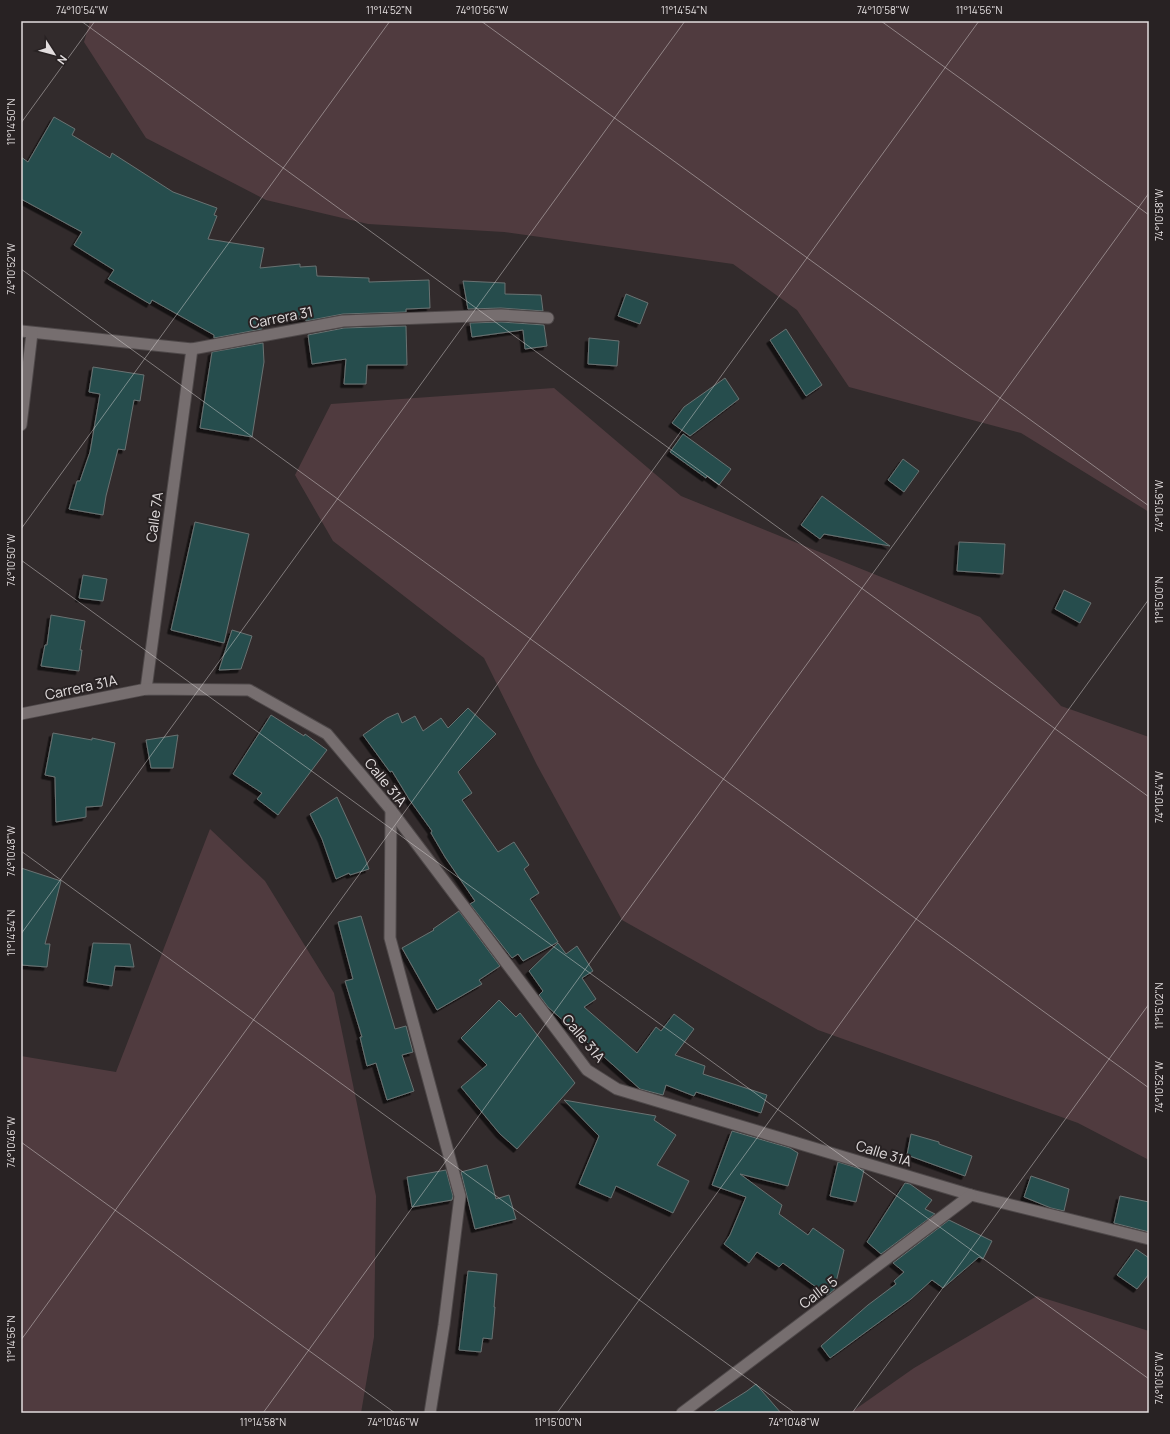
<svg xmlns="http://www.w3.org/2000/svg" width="1170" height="1434" font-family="Manrope,sans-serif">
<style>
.green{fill:#503b3f}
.building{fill:#274d4d;stroke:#697272;filter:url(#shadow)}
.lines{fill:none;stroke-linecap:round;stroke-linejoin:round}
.minor-casing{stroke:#4e4849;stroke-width:13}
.minor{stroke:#766e6f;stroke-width:11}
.ticks{fill:none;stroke:#e2ddde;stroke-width:1;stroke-opacity:0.45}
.labels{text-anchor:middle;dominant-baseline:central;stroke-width:4;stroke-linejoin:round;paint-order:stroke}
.street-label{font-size:14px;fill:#e2ddde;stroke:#282223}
.neatline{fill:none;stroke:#e2ddde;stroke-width:1.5}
.ticks-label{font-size:10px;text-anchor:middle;fill:#e2ddde}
</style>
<defs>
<filter id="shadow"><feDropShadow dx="-3.5" dy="3.5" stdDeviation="0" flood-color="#0009"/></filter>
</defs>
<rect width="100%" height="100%" fill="#322b2c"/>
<!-- green -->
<g class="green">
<polygon points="90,21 1149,21 1149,512 1021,433 849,387 797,310 733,264 504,232 368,224 266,200 146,138 84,42"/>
<polygon points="554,388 681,496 980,617 1061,706 1149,737 1149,1160 1078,1123 818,1030 622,920 537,765 484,658 333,541 295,475 331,404"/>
<polygon points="210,829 265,881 334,993 376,1196 374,1337 361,1413 21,1413 21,1056 116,1072"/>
<polygon points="1037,1296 1149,1331 1149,1413 850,1413 914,1368"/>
</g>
<!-- building -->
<g class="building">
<polygon points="54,117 75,129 72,135 110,158 112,153 173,192 217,208 214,215 217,216 208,239 264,248 260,268 300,264 300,267 316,266 317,276 369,278 369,282 429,280 430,308 406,309 406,312 343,314 306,321 306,318 262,323 262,329 214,338 214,335 152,300 150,304 108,279 114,270 74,245 82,232 21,199 21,157 28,162"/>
<polygon points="463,281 505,283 505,294 541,295 543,311 501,308 468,309"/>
<polygon points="626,294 648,303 640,324 618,316"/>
<polygon points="501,322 544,325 547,346 525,349 523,330 472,337 470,323"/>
<polygon points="406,326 407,365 367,365 366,384 344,384 346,359 312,364 308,335 344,328"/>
<polygon points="786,329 822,385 806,396 770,340"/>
<polygon points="589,338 619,341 617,366 588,364"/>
<polygon points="263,343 264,362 252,437 200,428 212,352"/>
<polygon points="93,367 144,375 140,401 134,400 125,450 118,449 106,496 103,515 69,509 77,481 80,481 90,452 100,394 89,392"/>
<polygon points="725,378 739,399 690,436 672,423 684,407"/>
<polygon points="683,434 731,469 719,485 707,476 706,478 670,452"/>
<polygon points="903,459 919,471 904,492 888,480"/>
<polygon points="822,496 890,546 824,534 820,539 801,525"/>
<polygon points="195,522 249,534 224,643 171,630"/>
<polygon points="959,542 1005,544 1003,574 957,571"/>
<polygon points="83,575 107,579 103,601 79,598"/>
<polygon points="1064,590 1091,603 1080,623 1055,609"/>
<polygon points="51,615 85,621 80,650 82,650 79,671 41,666 45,645 47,645"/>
<polygon points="232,630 252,636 241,669 219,670"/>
<polygon points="468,708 496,734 458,772 472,793 462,800 498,852 514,842 529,865 524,869 539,893 530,899 558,942 523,961 518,954 512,958 470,904 475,901 445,857 431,833 432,831 409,799 392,771 390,772 363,735 387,718 398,713 402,723 415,716 423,731 441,718 448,728"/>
<polygon points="271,715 304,736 305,734 327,750 278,815 257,799 262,793 233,774"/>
<polygon points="53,733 92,740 92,738 115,743 102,806 86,807 86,817 56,822 55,777 45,775"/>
<polygon points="178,735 173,768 151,768 146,740"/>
<polygon points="337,797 365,858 369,869 350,875 349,873 336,879 322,839 310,814"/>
<polygon points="21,868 61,881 45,944 50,944 47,967 21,965"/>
<polygon points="459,911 500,966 479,980 482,984 437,1010 402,948 434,930 433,929"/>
<polygon points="361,916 395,1029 406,1026 413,1052 402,1055 414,1091 387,1100 376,1063 367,1066 360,1037 362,1037 345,981 353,979 338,922"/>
<polygon points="93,943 130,944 134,967 115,966 112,986 87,982"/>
<polygon points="558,943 566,954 577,946 593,971 582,978 596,999 584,1007 637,1053 656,1027 661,1031 674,1014 694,1029 675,1055 705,1066 703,1074 767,1095 761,1113 696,1092 694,1096 666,1085 663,1095 640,1089 548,1007 539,995 543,991 529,971"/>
<polygon points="499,1000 516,1017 520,1013 575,1083 517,1149 500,1134 461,1087 487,1065 461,1038"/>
<polygon points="564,1100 656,1116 654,1120 676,1135 657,1165 689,1181 673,1213 616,1186 611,1198 579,1184 599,1136"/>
<polygon points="732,1131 790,1148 798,1153 788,1186 740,1174 782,1205 779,1214 808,1235 813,1228 844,1250 834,1290 827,1295 783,1263 779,1267 757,1252 749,1263 724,1244 730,1235 746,1197 712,1185"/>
<polygon points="911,1134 939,1142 939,1144 972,1156 965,1176 907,1155"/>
<polygon points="838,1162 864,1170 856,1202 830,1196"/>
<polygon points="487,1165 496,1199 509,1195 516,1219 475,1229 461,1172"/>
<polygon points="446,1170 453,1196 452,1200 412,1207 407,1177"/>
<polygon points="1031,1176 1069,1189 1064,1211 1051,1208 1024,1197"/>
<polygon points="905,1183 910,1184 932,1200 925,1209 935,1214 881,1254 867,1242"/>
<polygon points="1120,1196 1149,1202 1149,1232 1114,1223"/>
<polygon points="949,1220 992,1241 983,1259 979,1257 943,1288 932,1280 911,1299 830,1358 821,1346 868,1305 896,1284 894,1281 904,1272 893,1263"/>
<polygon points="1136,1249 1149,1258 1149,1274 1137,1289 1117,1275"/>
<polygon points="468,1271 497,1274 494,1307 495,1307 492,1339 483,1338 481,1352 459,1350"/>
<polygon points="756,1384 781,1413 712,1413 747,1391"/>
</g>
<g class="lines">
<!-- minor casing -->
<g class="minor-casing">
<g id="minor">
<polyline points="21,331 192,349 343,321 501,315 548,318"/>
<polyline points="21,425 32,333"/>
<polyline points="146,689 192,349"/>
<polyline points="21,714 146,689 249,690 327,734 391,810 587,1070 617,1089 971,1195 1149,1239"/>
<polyline points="391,810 390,938 460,1196 444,1325 430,1413"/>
<polyline points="682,1413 971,1195"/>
</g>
</g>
<!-- minor -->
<use href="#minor" class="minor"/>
</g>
<!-- ticks -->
<path class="ticks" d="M81 21 1149 797M481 21 1149 506M881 21 1149 215M21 123 95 21M21 269 1149 1088M21 529 390 21M21 560 1149 1379M21 851 795 1413M21 934 685 21M21 1142 395 1413M21 1340 979 21M263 1413 1149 193M557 1413 1149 599M852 1413 1149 1004M1147 1413 1149 1410"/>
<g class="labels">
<!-- street labels -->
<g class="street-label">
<text transform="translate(281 317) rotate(-11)">Carrera 31</text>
<text transform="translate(154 517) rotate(-82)">Calle 7A</text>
<text transform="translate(81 687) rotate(-12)">Carrera 31A</text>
<text transform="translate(386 782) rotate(51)">Calle 31A</text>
<text transform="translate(584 1038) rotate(50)">Calle 31A</text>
<text transform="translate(884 1153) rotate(17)">Calle 31A</text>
<text transform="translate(818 1292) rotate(-37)">Calle 5</text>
</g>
</g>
<!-- border -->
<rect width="1170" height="1434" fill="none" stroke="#282223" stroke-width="44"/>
<!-- north arrow -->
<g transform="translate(54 54) rotate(126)" stroke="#282223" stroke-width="3" paint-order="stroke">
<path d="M0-3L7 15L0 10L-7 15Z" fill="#e2ddde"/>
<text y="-6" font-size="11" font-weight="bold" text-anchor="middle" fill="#e2ddde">N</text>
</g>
<rect x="22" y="22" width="1126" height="1390" class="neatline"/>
<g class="ticks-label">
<text x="82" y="14">74°10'54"W</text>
<text x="389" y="14">11°14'52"N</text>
<text x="482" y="14">74°10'56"W</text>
<text x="684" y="14">11°14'54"N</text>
<text x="883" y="14">74°10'58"W</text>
<text x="979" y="14">11°14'56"N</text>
<text transform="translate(11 122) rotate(-90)" y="4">11°14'50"N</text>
<text transform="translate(1159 215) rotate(-90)" y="4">74°10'58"W</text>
<text transform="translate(11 269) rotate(-90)" y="4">74°10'52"W</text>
<text transform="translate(1159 506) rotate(-90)" y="4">74°10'56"W</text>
<text transform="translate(11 560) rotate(-90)" y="4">74°10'50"W</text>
<text transform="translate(1159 600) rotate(-90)" y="4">11°15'00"N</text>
<text transform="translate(1159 797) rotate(-90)" y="4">74°10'54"W</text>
<text transform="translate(11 851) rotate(-90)" y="4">74°10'48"W</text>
<text transform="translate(11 933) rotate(-90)" y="4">11°14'54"N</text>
<text transform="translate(1159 1006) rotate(-90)" y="4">11°15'02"N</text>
<text transform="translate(1159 1087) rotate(-90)" y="4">74°10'52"W</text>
<text transform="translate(11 1142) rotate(-90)" y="4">74°10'46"W</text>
<text transform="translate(11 1339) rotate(-90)" y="4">11°14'56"N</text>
<text transform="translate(1159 1378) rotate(-90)" y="4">74°10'50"W</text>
<text x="263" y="1426">11°14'58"N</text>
<text x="393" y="1426">74°10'46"W</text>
<text x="558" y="1426">11°15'00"N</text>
<text x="794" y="1426">74°10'48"W</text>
</g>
</svg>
